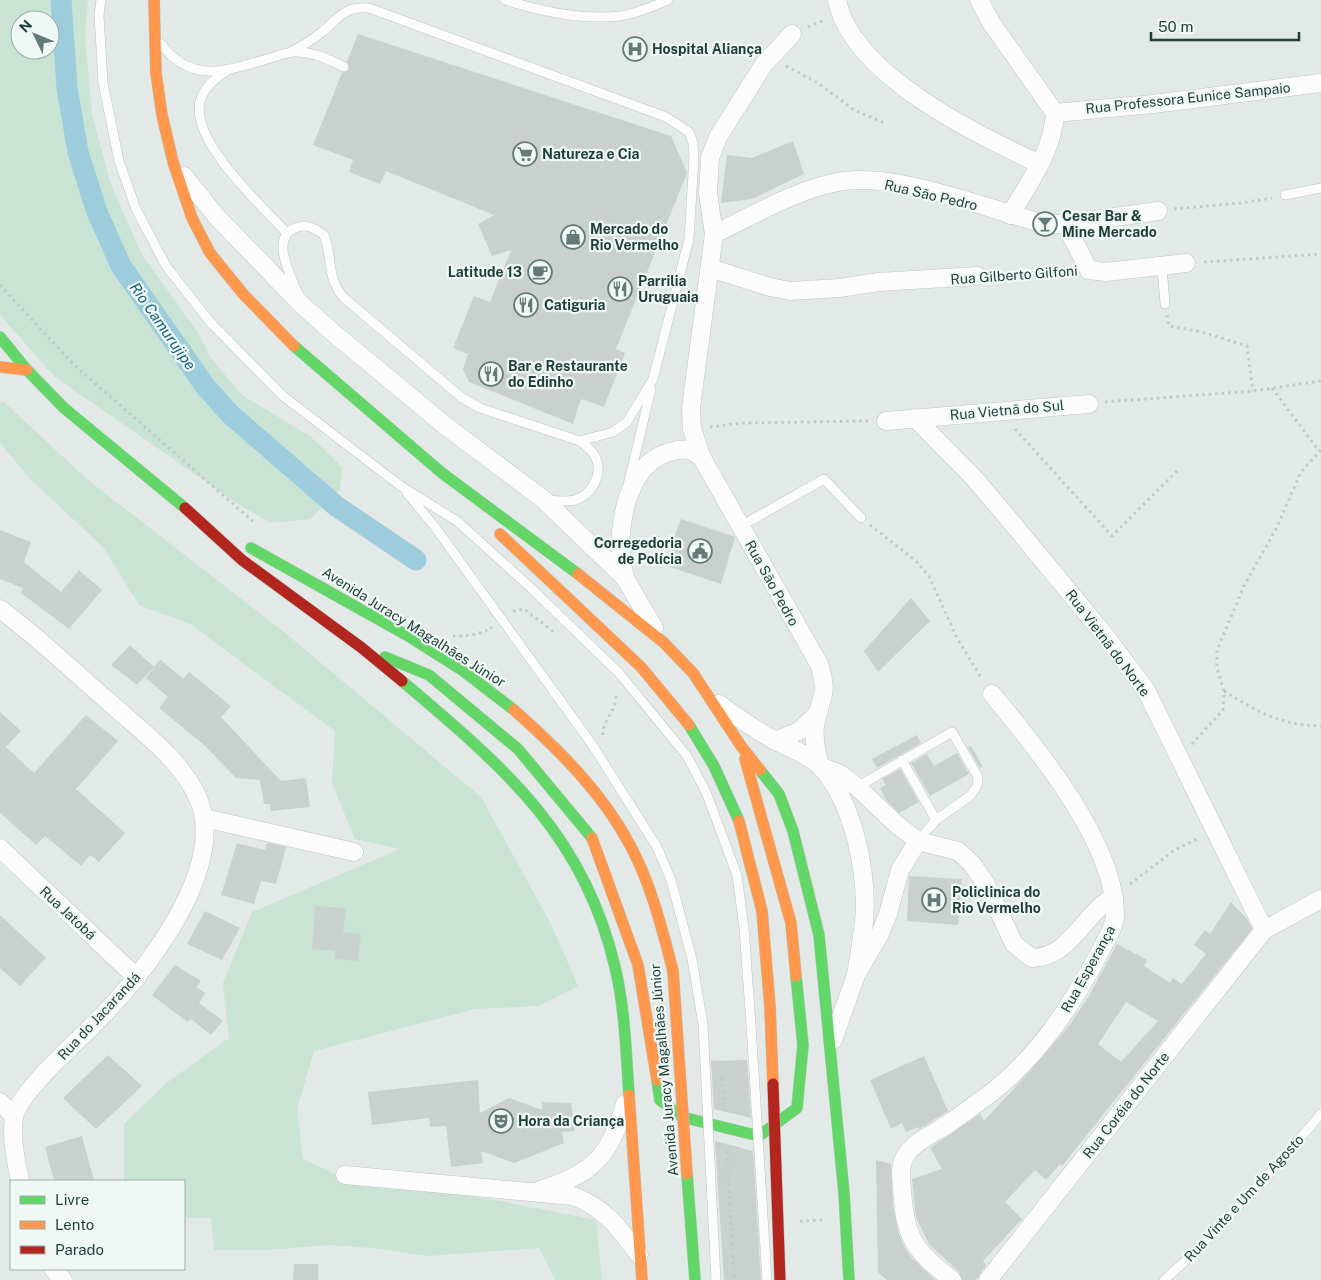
<svg xmlns="http://www.w3.org/2000/svg" width="1321" height="1280" font-family="'Public Sans',sans-serif">
<style>
.green{fill:#c9e4d5;fill-rule:evenodd}
.lines{fill:none;stroke-linecap:round;stroke-linejoin:round}
.canal{stroke:#9dccdd;stroke-width:21}
.building{fill:#c9d0ce;fill-rule:evenodd}
.lane-casing{stroke:#bfc6c4;stroke-width:10}
.street-casing{stroke:#bfc6c4;stroke-width:19}
.fast-casing{stroke:#bdc7c4;stroke-width:12}
.slow-casing{stroke:#bdc7c4;stroke-width:12}
.jam-casing{stroke:#bdc7c4;stroke-width:12}
.path{stroke:#bfcac7;stroke-width:3;stroke-dasharray:2.5 4;stroke-linecap:butt}
.lane{stroke:#fbfcfb;stroke-width:9}
.street{stroke:#fbfcfb;stroke-width:18}
.fast{stroke:#63d668;stroke-width:11}
.slow{stroke:#ff974d;stroke-width:11}
.jam{stroke:#b3261e;stroke-width:11}
.lane-bridge-casing{stroke:#bfc6c4;stroke-width:10;stroke-linecap:butt}
.fast-bridge-casing{stroke:#bbc5c4;stroke-width:12;stroke-linecap:butt}
.slow-bridge-casing{stroke:#bbc5c4;stroke-width:12;stroke-linecap:butt}
.jam-bridge-casing{stroke:#bbc5c4;stroke-width:12;stroke-linecap:butt}
.lane-bridge{stroke:#fbfcfb;stroke-width:9}
.fast-bridge{stroke:#63d668;stroke-width:11}
.slow-bridge{stroke:#ff974d;stroke-width:11}
.jam-bridge{stroke:#b3261e;stroke-width:11}
.labels{text-anchor:middle;dominant-baseline:central;stroke-width:4.5;stroke-linejoin:round;paint-order:stroke}
.poi-label{font-size:14px;font-weight:bold;fill:#1e3e3a;stroke:#f0f8f5;text-anchor:start}
.street-label{font-size:14px;fill:#1e3e3a;stroke:#f0f8f5}
.water-label{font-size:15px;font-style:italic;fill:#116181;stroke:#f0f8f5}
</style>
<rect width="100%" height="100%" fill="#e2e9e7"/>
<!-- green -->
<g class="green">
<path d="M0 0H88L85 37 92 114 110 182 141 253 199 334 211 358 242 395 311 437 342 467 340 489 310 519 271 523 241 506 55 377 0 315ZM20 20H50V50H20Z"/>
<polygon points="3,401 88,480 284,632 481,797 551,924 578,986 539,1006 475,1009 314,1051 297,1109 303,1159 346,1179 501,1201 596,1220 602,1280 555,1280 539,1248 428,1256 371,1248 329,1245 267,1250 214,1250 211,1218 184,1218 184,1181 124,1181 124,1124 165,1084 229,1038 223,983 252,912 400,849 355,839 332,783 335,731 190,624 139,605 103,547 29,478 0,443 0,404"/>
</g>
<g class="lines">
<!-- canal -->
<polyline class="canal" points="61,0 67,88 78,152 97,212 121,266 205,386 230,414 336,506 416,560"/>
</g>
<!-- building -->
<g class="building">
<polygon points="358,34 671,136 687,173 616,349 625,353 604,407 581,399 573,424 469,382 463,369 468,354 453,348 474,296 490,302 511,250 492,256 478,224 494,215 386,171 380,184 349,172 353,160 313,145 342,73 350,69 347,61"/>
<polygon points="793,141 804,174 752,199 721,203 727,155 752,158"/>
<polygon points="681,519 735,537 721,584 664,565"/>
<polygon points="0,530 31,542 24,562 61,592 79,570 102,590 69,629 21,593 23,588 0,579"/>
<polygon points="911,598 930,621 878,672 864,651"/>
<polygon points="130,645 154,667 137,685 111,665"/>
<polygon points="160,659 183,679 189,672 231,706 221,717 281,781 306,778 310,807 271,811 270,804 264,804 260,780 236,778 203,744 159,708 168,697 146,678"/>
<polygon points="0,712 21,731 6,747 34,773 86,715 118,741 76,789 125,833 99,862 90,855 81,866 45,836 36,845 0,813"/>
<polygon points="917,735 921,743 877,768 872,759"/>
<polygon points="971,746 983,767 980,768 968,748"/>
<polygon points="957,753 969,774 930,796 911,763 927,754 934,766"/>
<polygon points="900,769 919,802 899,813 887,801 880,788 886,785 882,779"/>
<polygon points="237,843 265,850 267,843 286,847 276,884 261,881 254,904 221,895"/>
<polygon points="909,876 962,879 958,925 907,921"/>
<path d="M1231 902 1246 918 1252 929 1062 1166 1060 1164 1046 1180 1035 1170 1005 1202 1022 1219 983 1261 986 1265 976 1280H962L959 1272 929 1244 916 1217 912 1179 942 1169 930 1148 980 1114 984 1121 1032 1069 1068 1027 1089 996 1117 944 1147 960 1144 966 1170 983 1173 978 1182 984 1206 954 1194 945 1205 930 1210 934ZM1126 1002 1158 1021 1121 1062 1098 1044Z"/>
<polygon points="315,906 346,908 343,932 361,934 358,961 335,959 335,951 312,949"/>
<polygon points="205,911 240,928 222,960 187,944"/>
<polygon points="0,915 46,958 20,986 0,968"/>
<polygon points="175,965 201,981 196,987 205,993 199,1003 223,1021 211,1035 191,1019 187,1022 152,995"/>
<polygon points="108,1055 142,1086 96,1129 63,1098"/>
<polygon points="924,1056 948,1111 919,1129 918,1127 906,1132 902,1123 891,1129 870,1080"/>
<polygon points="747,1060 751,1118 714,1109 711,1061"/>
<polygon points="478,1080 480,1113 509,1098 542,1110 542,1102 571,1103 575,1131 562,1132 564,1143 514,1163 481,1151 483,1163 451,1167 446,1126 430,1127 429,1118 372,1125 368,1092"/>
<polygon points="82,1136 94,1181 54,1181 45,1147"/>
<polygon points="715,1141 753,1151 761,1280 724,1280"/>
<polygon points="876,1160 891,1164 893,1207 899,1234 904,1246 912,1258 935,1280 887,1280 878,1272"/>
<polygon points="294,1264 318,1264 318,1280 293,1280"/>
</g>
<g class="lines">
<!-- lane casing -->
<g class="lane-casing">
<g id="lane">
<polyline points="101,0 99,15 103,83 119,161 136,209 166,266 210,322 283,396 402,487 457,521 531,588 619,673 687,756 706,792 737,875 744,928 751,1025"/>
<path d="M505 0C540 11 583 20 620 16 637 14 653 6 668 0"/>
<path d="M161 44C191 84 226 71 267 59 275 57 284 53 293 52 312 51 328 59 344 67"/>
<path d="M291 52C302 46 312 40 322 32 340 18 343 6 369 8L666 117 689 132 693 143 694 157 689 239 667 325 653 379 627 422 613 432 580 441"/>
<path d="M226 71C216 78 207 85 202 96 183 135 263 207 287 233"/>
<polyline points="1285,195 1321,188"/>
<polyline points="1162,266 1165,304"/>
<path d="M298 294C291 276 268 235 298 227 308 224 316 229 324 235 333 258 326 276 343 297L461 397 480 408 580 441C586 446 593 451 596 458 603 474 592 495 575 500 566 502 557 501 548 500"/>
<polyline points="628,485 651,389"/>
<polyline points="407,493 435,527 591,743 657,847 671,880 692,959 703,1024"/>
<polyline points="741,526 824,479 861,518"/>
<polyline points="902,760 936,820"/>
<polyline points="857,787 952,732 978,777 977,786 970,796 936,820 918,841"/>
<polyline points="1164,1280 1192,1255 1273,1170 1321,1114"/>
</g>
</g>
<!-- street casing -->
<g class="street-casing">
<g id="street">
<path d="M837 0C851 74 977 135 1040 164"/>
<path d="M979 0 992 24 1055 113C1053 151 1029 183 1010 215"/>
<path d="M792 34 764 64 718 137 710 158 708 193 714 234 691 408 692 429 702 458 819 664C830 699 819 696 815 726 813 740 817 753 820 766L840 774 857 787 895 823 918 841 958 851 972 864 986 884 1014 944 1032 958C1072 957 1082 914 1114 897"/>
<polyline points="1055,113 1153,104 1321,83"/>
<polyline points="184,176 216,216 303,306 337,336 447,427 543,499 625,578 654,628"/>
<polyline points="1065,224 1089,270 1106,272 1186,263"/>
<path d="M714 234C752 216 792 192 833 183 892 169 986 209 1045 224H1065L1158 211"/>
<polyline points="710,268 770,287 790,291 839,288 879,282 977,276"/>
<polyline points="915,418 974,478 1013,524 1103,633 1146,690 1264,930"/>
<polyline points="886,421 1089,404"/>
<path d="M625 578C622 563 619 548 621 532 624 500 636 461 670 452 675 450 683 449 689 450 693 451 698 455 702 458"/>
<path d="M0 609C38 637 73 671 109 702 141 731 180 758 198 798 229 869 142 977 94 1024 76 1043 18 1093 14 1118 11 1138 16 1161 20 1181"/>
<path d="M719 704C737 717 755 730 774 740 789 748 808 754 820 766 854 802 868 874 864 922 862 939 859 957 856 975"/>
<polyline points="775,741 799,731 819,712"/>
<polyline points="204,818 354,852"/>
<polyline points="0,848 137,978"/>
<polyline points="833,1040 856,975 880,934 888,914 900,870 918,841"/>
<polyline points="0,1102 14,1116"/>
<path d="M345 1175 573 1196C604 1207 620 1229 639 1255"/>
<path d="M540 1190C592 1174 610 1157 625 1104"/>
<polyline points="53,1269 63,1280"/>
<path d="M952 1280C914 1250 905 1238 902 1189 901 1178 899 1165 906 1155 915 1141 935 1133 948 1124 963 1114 977 1103 991 1093 1039 1055 1073 1004 1101 950 1106 940 1115 926 1115 915 1116 844 1036 747 992 694"/>
<polyline points="988,1280 1264,930 1321,899"/>
</g>
</g>
<!-- fast casing -->
<g class="fast-casing">
<g id="fast">
<polyline points="0,337 27,370 64,408 185,508"/>
<polyline points="294,346 442,473 578,574"/>
<polyline points="251,548 410,637 462,670 514,710"/>
<polyline points="385,657 429,675 518,749 592,838"/>
<path d="M402 681C501 765 584 833 615 967 625 1009 626 1052 629 1095"/>
<polyline points="689,725 714,766 739,821"/>
<polyline points="760,770 779,794 793,831 819,935 844,1193 849,1280"/>
<polyline points="657,1080 660,1100 682,1117 759,1136 797,1108 803,1045 796,976"/>
</g>
</g>
<!-- slow casing -->
<g class="slow-casing">
<g id="slow">
<polyline points="154,0 156,73 162,115 173,162 192,218 210,253 244,295 294,346"/>
<polyline points="0,367 27,370"/>
<polyline points="500,534 641,667 689,725"/>
<polyline points="578,574 663,642 693,673 741,746 760,770"/>
<path d="M514 710C558 749 602 792 630 845 651 884 662 928 673 971"/>
<polyline points="745,759 791,923 796,976"/>
<polyline points="592,838 638,965 657,1080"/>
<polyline points="629,1095 642,1280"/>
</g>
</g>
<!-- jam casing -->
<g class="jam-casing">
<polyline id="jam" points="185,508 242,560 362,648 402,681"/>
</g>
<!-- path -->
<g class="path">
<polyline points="808,27 825,20"/>
<polyline points="786,66 818,83 854,110 887,124"/>
<polyline points="1174,209 1241,203 1272,198"/>
<polyline points="1204,262 1321,254"/>
<polyline points="993,276 1028,276 1069,272"/>
<polyline points="0,285 74,365 256,524"/>
<polyline points="1167,315 1169,326 1202,332 1247,346 1253,391"/>
<polyline points="1272,388 1319,451"/>
<polyline points="1105,402 1253,391 1321,381"/>
<polyline points="710,427 742,423 868,421"/>
<polyline points="1015,429 1112,536 1180,468"/>
<polyline points="870,525 916,561 929,576 957,638 982,679"/>
<polyline points="513,611 524,609 554,632"/>
<path d="M453 636C465 636 482 635 492 627"/>
<path d="M1224 691C1258 712 1280 725 1321 726"/>
<path d="M603 735C602 719 620 708 615 692"/>
<polyline points="1192,744 1223,710 1224,691 1217,668 1217,650 1244,586 1276,529 1301,472 1321,450"/>
<polyline points="1130,884 1173,851 1199,838"/>
<polyline points="722,1078 724,1105"/>
<polyline points="727,1151 734,1280"/>
<polyline points="800,1221 824,1220"/>
</g>
<!-- lane -->
<use href="#lane" class="lane"/>
<!-- street -->
<use href="#street" class="street"/>
<!-- fast -->
<use href="#fast" class="fast"/>
<!-- slow -->
<use href="#slow" class="slow"/>
<!-- jam -->
<use href="#jam" class="jam"/>
<!-- lane-bridge casing -->
<g class="lane-bridge-casing">
<g id="lane-bridge">
<polyline points="703,1024 716,1280"/>
<polyline points="751,1025 767,1280"/>
</g>
</g>
<!-- fast-bridge casing -->
<g class="fast-bridge-casing">
<polyline id="fast-bridge" points="687,1174 695,1280"/>
</g>
<!-- slow-bridge casing -->
<g class="slow-bridge-casing">
<g id="slow-bridge">
<polyline points="739,821 762,911 770,1007 773,1084"/>
<polyline points="673,971 687,1174"/>
</g>
</g>
<!-- jam-bridge casing -->
<g class="jam-bridge-casing">
<polyline id="jam-bridge" points="773,1084 780,1280"/>
</g>
<!-- lane-bridge -->
<use href="#lane-bridge" class="lane-bridge"/>
<!-- fast-bridge -->
<use href="#fast-bridge" class="fast-bridge"/>
<!-- slow-bridge -->
<use href="#slow-bridge" class="slow-bridge"/>
<!-- jam-bridge -->
<use href="#jam-bridge" class="jam-bridge"/>
</g>
<!-- icons -->
<defs>
<g id="hospital-ring" transform="scale(1.25)"><circle r="9.5" fill="#f0f8f5" stroke="#637a77" stroke-width="1.5"/><path d="M-5-5h3v3.5h4V-5h3V5h-3V1.5h-4V5h-3Z" fill="#637a77"/></g>
<g id="supermarket-ring" transform="scale(1.25)"><circle r="9.5" fill="#f0f8f5" stroke="#637a77" stroke-width="1.5"/><path d="M-6-5.5h2.5l.6 2H6L4.5 2H-2.5L-4.4-4H-6ZM-1.5 3.2a1.3 1.3 0 1 0 .1 0ZM3 3.2a1.3 1.3 0 1 0 .1 0Z" fill="#637a77"/></g>
<g id="bar-ring" transform="scale(1.25)"><circle r="9.5" fill="#f0f8f5" stroke="#637a77" stroke-width="1.5"/><path d="M-6-5H6L.8 .8V4.5H3.5V6h-7V4.5H-.8V.8Z" fill="#637a77"/></g>
<g id="shop-ring" transform="scale(1.25)"><circle r="9.5" fill="#f0f8f5" stroke="#637a77" stroke-width="1.5"/><path d="M-5-2.5h2.3a2.7 3.5 0 0 1 5.4 0H5L5.5 6h-11ZM-1.5-2.5h3a1.5 2.3 0 0 0-3 0Z" fill="#637a77"/></g>
<g id="cafe-ring" transform="scale(1.25)"><circle r="9.5" fill="#f0f8f5" stroke="#637a77" stroke-width="1.5"/><path d="M-5.5-4.5H6V0H3Q3 3.5 0 3.5H-2.5Q-5.5 3.5-5.5 0ZM3-3.2v2h1.7v-2ZM-6 4.5H4V6H-6Z" fill="#637a77"/></g>
<g id="restaurant-ring" transform="scale(1.25)"><circle r="9.5" fill="#f0f8f5" stroke="#637a77" stroke-width="1.5"/><path d="M-5-6h1v4h1v-4h1v4h1v-4h1v5L-1.5 .5V6h-2V.5L-5-1ZM5-6V6H3V1.5H1.5Q1.5-4 5-6Z" fill="#637a77"/></g>
<g id="civic-ring" transform="scale(1.25)"><circle r="9.5" fill="#f0f8f5" stroke="#637a77" stroke-width="1.5"/><path d="M-.6-6.5H3V-4.5H.6V-3L4-1V1h2V6H-6V1h2V-1L-.6-3ZM-1.2 2.5V6h2.4V2.5Z" fill="#637a77"/></g>
<g id="theatre-ring" transform="scale(1.25)"><circle r="9.5" fill="#f0f8f5" stroke="#637a77" stroke-width="1.5"/><path d="M-5-5.5Q0-4 5-5.5V0Q5 5 0 6Q-5 5-5 0ZM-3.3-2.5H-1v1.5H-3.3ZM1-2.5H3.3v1.5H1ZM-2.8 1Q0 5.5 2.8 1Z" fill="#637a77"/></g>
</defs>
<g fill-rule="evenodd">
<use href="#hospital-ring" x="635" y="49"/>
<use href="#supermarket-ring" x="525" y="154"/>
<use href="#bar-ring" x="1045" y="224"/>
<use href="#shop-ring" x="573" y="237"/>
<use href="#cafe-ring" x="540" y="272"/>
<use href="#restaurant-ring" x="620" y="289"/>
<use href="#restaurant-ring" x="526" y="305"/>
<use href="#restaurant-ring" x="491" y="374"/>
<use href="#civic-ring" x="700" y="551"/>
<use href="#hospital-ring" x="934" y="900"/>
<use href="#theatre-ring" x="501" y="1121"/>
</g>
<g class="labels">
<!-- poi labels -->
<g class="poi-label">
<text x="652" y="49">Hospital Aliança</text>
<text x="542" y="154">Natureza e Cia</text>
<text x="1062" y="216">Cesar Bar &amp;<tspan x="1062" dy="16">Mine Mercado</tspan></text>
<text x="590" y="229">Mercado do<tspan x="590" dy="16">Rio Vermelho</tspan></text>
<text x="522" y="272" text-anchor="end">Latitude 13</text>
<text x="638" y="281">Parrilia<tspan x="638" dy="16">Uruguaia</tspan></text>
<text x="544" y="305">Catiguria</text>
<text x="508" y="366">Bar e Restaurante<tspan x="508" dy="16">do Edinho</tspan></text>
<text x="682" y="543" text-anchor="end">Corregedoria<tspan x="682" dy="16">de Polícia</tspan></text>
<text x="952" y="892">Policlinica do<tspan x="952" dy="16">Rio Vermelho</tspan></text>
<text x="518" y="1121">Hora da Criança</text>
</g>
<!-- street labels -->
<g class="street-label">
<text transform="translate(1188 98) rotate(-6)">Rua Professora Eunice Sampaio</text>
<text transform="translate(931 195) rotate(13)">Rua São Pedro</text>
<text transform="translate(1014 275) rotate(-4)">Rua Gilberto Gilfoni</text>
<text transform="translate(1007 410) rotate(-5)">Rua Vietnã do Sul</text>
<text transform="translate(772 583) rotate(61)">Rua São Pedro</text>
<text transform="translate(414 627) rotate(32)">Avenida Juracy Magalhães Júnior</text>
<text transform="translate(1108 643) rotate(53)">Rua Vietnã do Norte</text>
<text transform="translate(68 913) rotate(43)">Rua Jatobá</text>
<text transform="translate(1088 969) rotate(-61)">Rua Esperança</text>
<text transform="translate(99 1016) rotate(-47)">Rua do Jacarandá</text>
<text transform="translate(664 1070) rotate(-95)">Avenida Juracy Magalhães Júnior</text>
<text transform="translate(1126 1105) rotate(-52)">Rua Coréia do Norte</text>
<text transform="translate(1244 1198) rotate(-47)">Rua Vinte e Um de Agosto</text>
</g>
<!-- water labels -->
<g class="water-label">
<text transform="translate(163 326) rotate(55)">Rio Camurujipe</text>
</g>
</g>
<!-- legend -->
<rect x="10" y="1180" width="175" height="90" fill="#f0f8f5" stroke="#9caeaa"/>
<rect x="20" y="1196" width="25" height="8" fill="#63d668" stroke="#9caeaa"/>
<text x="55" y="1205" font-size="15" fill="#1e3e3a">Livre</text>
<rect x="20" y="1221" width="25" height="8" fill="#ff974d" stroke="#9caeaa"/>
<text x="55" y="1230" font-size="15" fill="#1e3e3a">Lento</text>
<rect x="20" y="1246" width="25" height="8" fill="#b3261e" stroke="#9caeaa"/>
<text x="55" y="1255" font-size="15" fill="#1e3e3a">Parado</text>
<!-- north arrow -->
<g transform="translate(35 35) rotate(313)"><circle r="24" fill="#f0f8f5" stroke="#9caeaa"/>
<path d="M0-4L9 19L0 12L-9 19Z" fill="#637a77"/>
<text y="-8" font-size="14" font-weight="bold" text-anchor="middle" fill="#1e3e3a">N</text>
</g>
<!-- scale -->
<path d="M1151 32v8h148v-8" fill="none" stroke="#1e3e3a" stroke-width="2.5"/>
<text x="1158" y="32" font-size="15" fill="#1e3e3a" stroke="#f0f8f5" stroke-width="4" paint-order="stroke">50 m</text>
</svg>
